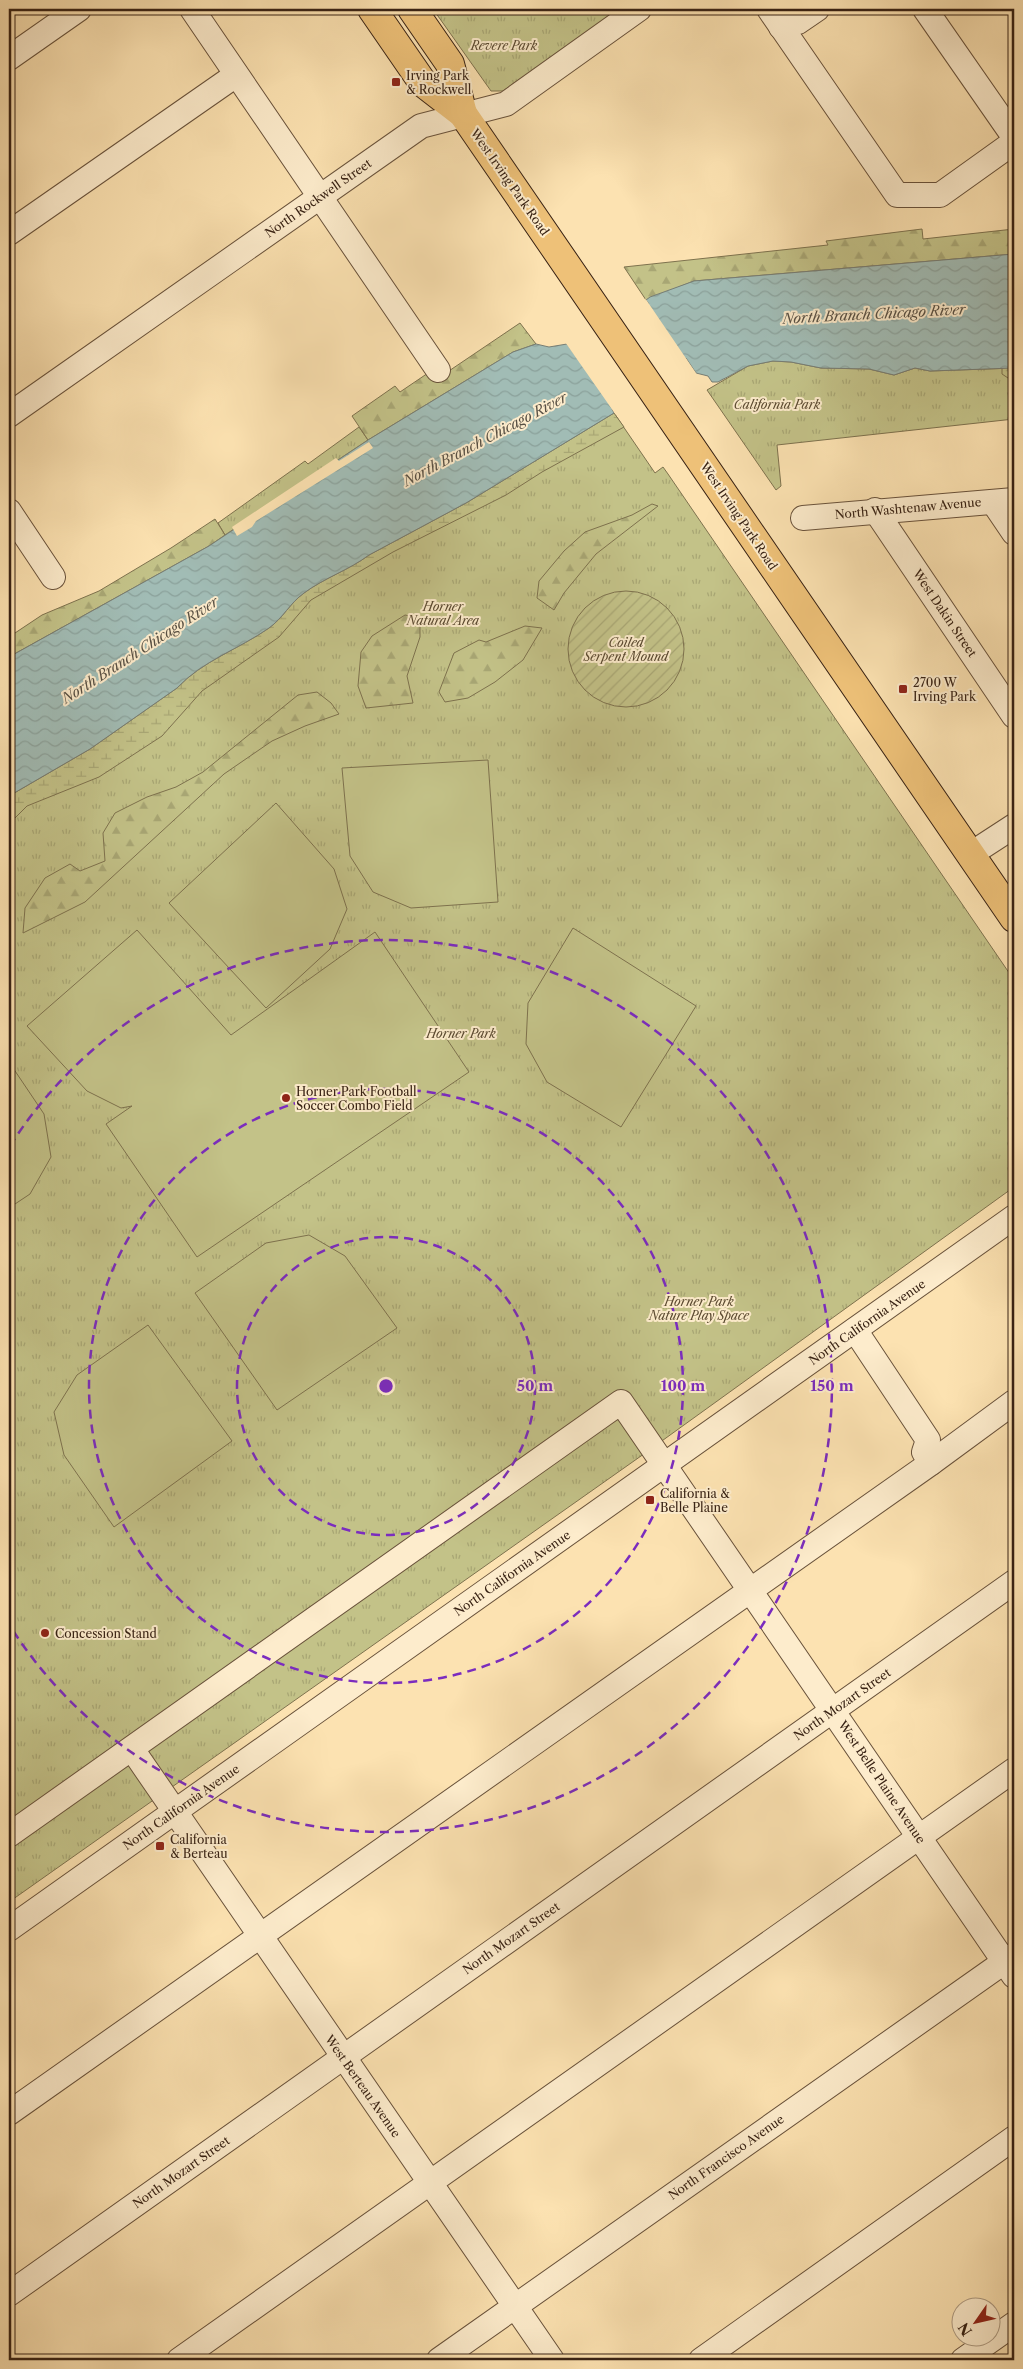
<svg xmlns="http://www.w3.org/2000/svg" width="1023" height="2369" font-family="'Libre Caslon Text',serif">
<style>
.grass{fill:url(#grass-tufts);stroke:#7e724e}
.forest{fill:url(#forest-firs);stroke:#7e724e}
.wetland{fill:url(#wetland-marsh);stroke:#7e724e}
.garden{fill:url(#garden-furrows);stroke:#7e724e}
.pitch{fill:#c3c288;stroke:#7e724e}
.water{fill:url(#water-waves);stroke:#777e75}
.pier{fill:#fce2b1}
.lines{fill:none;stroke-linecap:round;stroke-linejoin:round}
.minor-casing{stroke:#69523b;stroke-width:26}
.major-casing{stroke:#382214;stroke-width:30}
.minor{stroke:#fdeccc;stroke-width:24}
.major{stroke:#eec178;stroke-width:28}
.ring{fill:none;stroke:#7b2cbf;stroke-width:2.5;stroke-dasharray:9 6}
.poi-dot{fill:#8f2418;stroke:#fdeccc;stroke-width:2}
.labels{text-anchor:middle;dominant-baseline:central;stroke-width:4;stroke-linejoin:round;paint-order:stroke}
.park-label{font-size:12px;font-style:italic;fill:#5b4a31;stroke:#fdeccc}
.poi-label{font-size:12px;fill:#382214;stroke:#fdeccc;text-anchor:start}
.street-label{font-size:12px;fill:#382214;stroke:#fdeccc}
.water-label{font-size:14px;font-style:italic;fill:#585044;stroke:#fdeccc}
.centre{fill:#7b2cbf;stroke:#fdeccc;stroke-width:2.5}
.ring-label{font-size:15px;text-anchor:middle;font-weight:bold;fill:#7b2cbf;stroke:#fdeccc;stroke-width:4;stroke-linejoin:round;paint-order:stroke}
</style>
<defs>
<pattern id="grass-tufts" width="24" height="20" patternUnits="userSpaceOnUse" patternTransform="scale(1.25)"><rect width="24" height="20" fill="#c3c288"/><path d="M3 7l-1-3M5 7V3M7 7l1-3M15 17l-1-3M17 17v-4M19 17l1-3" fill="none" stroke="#a8a674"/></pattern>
<pattern id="forest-firs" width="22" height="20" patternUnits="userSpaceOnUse" patternTransform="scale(1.25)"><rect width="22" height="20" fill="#c3c288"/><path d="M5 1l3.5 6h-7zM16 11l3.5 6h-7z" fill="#a8a674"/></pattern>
<pattern id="wetland-marsh" width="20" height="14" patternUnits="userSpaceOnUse" patternTransform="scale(1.25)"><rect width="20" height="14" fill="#c3c288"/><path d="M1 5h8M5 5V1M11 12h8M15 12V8" fill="none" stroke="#a8a674"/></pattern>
<pattern id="garden-furrows" width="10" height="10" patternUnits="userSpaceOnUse" patternTransform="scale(1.25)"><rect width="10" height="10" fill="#c3c288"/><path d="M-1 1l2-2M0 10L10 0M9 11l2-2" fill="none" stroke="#a8a674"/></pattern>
<pattern id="water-waves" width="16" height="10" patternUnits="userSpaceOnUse" patternTransform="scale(1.25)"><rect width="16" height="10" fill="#a1bcb5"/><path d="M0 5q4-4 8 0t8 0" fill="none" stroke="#8ba19b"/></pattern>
</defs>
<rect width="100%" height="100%" fill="#fce2b1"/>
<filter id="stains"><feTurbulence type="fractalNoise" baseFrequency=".004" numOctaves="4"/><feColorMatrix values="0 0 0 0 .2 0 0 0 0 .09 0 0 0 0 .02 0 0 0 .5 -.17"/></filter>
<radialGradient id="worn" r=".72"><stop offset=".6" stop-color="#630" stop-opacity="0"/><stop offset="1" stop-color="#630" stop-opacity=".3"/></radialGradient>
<!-- grass -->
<g class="grass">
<polygon points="433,9 620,9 503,91 491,91"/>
<polygon points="773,361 791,362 821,368 869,369 894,375 915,368 930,371 1014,368 1014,419 777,445 781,486 776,490 707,390 748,366"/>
<polygon points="614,413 655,473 663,467 668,474 1014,980 1014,1187 641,1456 9,1902 9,796 34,783 286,613"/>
<polygon points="359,427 368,440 225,535 218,523 305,461 308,464"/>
</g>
<!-- forest -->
<g class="forest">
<polygon points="922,229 923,239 1014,229 1014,254 694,281 646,300 624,267 828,245 826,241"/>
<polygon points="520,323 536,344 513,352 368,440 352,416 395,386 400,392 431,371 437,379"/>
<polygon points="1002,367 1014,368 1014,382 1002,374"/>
<polygon points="652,504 658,506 596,554 564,593 554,610 537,598 539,581 564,551 585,532 632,515"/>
<polygon points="215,519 225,535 209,546 9,657 9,637 42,615 99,591 171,548"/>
<polygon points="405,615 420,618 420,637 407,676 413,703 366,708 358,686 361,652 372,636"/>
<polygon points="525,626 542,628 523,660 495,682 468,698 445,702 439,692 454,653 479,640 486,642"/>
<polygon points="317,692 331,703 339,714 305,726 272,741 224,774 85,902 23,933 25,908 45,878 70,864 80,871 105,861 103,833 115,813 147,797 176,787 203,772 298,695"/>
</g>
<!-- wetland -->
<path class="wetland" d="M614 413 624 427 542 472 506 495 393 552 311 600 279 637 202 691 162 736 99 777 27 806 9 824V796L90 749 177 688C202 661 239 649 269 628 283 618 290 603 304 593 324 578 349 570 369 555L466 503Z"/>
<!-- garden -->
<circle class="garden" cx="626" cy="649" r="58"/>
<!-- pitch -->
<g class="pitch">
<polygon points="488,760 498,902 411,908 373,892 350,856 342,768"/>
<polygon points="276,803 334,869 347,909 330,949 266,1008 169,903"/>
<polygon points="573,928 696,1006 621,1127 547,1082 526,1044 528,1003"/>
<polygon points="137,930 231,1035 375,932 469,1072 197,1257 106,1124 132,1106 121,1108 87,1091 27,1026"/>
<polygon points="9,1062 44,1114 51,1157 30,1194 9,1208"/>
<polygon points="309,1235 345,1256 397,1328 277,1410 195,1293 266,1243"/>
<polygon points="148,1325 232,1441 114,1527 64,1455 54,1412 77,1375"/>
</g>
<!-- water -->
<path class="water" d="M1014 254V368L930 371 915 368 894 375 869 369 821 368 791 362 773 361 748 366 718 382H712L708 376 696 373 686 358 612 409 614 413 466 503 369 555C349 570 324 578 304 593 290 603 283 618 269 628 239 649 202 661 177 688L90 749 9 796V657L209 546 368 440 513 352 536 344 549 347 567 344 575 355 649 304 646 300 650 297 694 281Z"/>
<!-- pier -->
<g class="pier">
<polygon points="645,298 698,376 694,375 685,362 615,410 616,415 565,342 569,342 575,352 646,304"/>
<polygon points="369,442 373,448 256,521 252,527 237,536 232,527 336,458 339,461"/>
</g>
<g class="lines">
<!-- minor casing -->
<g class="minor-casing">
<g id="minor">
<polyline points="192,9 438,370"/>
<polyline points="769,9 897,195 940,195 1014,142"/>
<polyline points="925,9 1014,137"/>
<polyline points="781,27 798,22 817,9"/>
<polyline points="9,58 79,9"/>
<polyline points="9,233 236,75"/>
<polyline points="9,415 421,126 506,104 639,9"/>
<polyline points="993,502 1014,533"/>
<polyline points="875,510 1014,716"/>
<polyline points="9,511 53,577"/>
<polyline points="803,518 1014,500"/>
<polyline points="971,854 1014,826"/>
<polyline points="855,1330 928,1440 924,1452 931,1463"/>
<polyline points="132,1749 552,2360"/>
<polyline points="9,1835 621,1402 1014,1976"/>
<polyline points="9,1929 1014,1217"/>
<polyline points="9,2113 931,1463 1014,1402"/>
<polyline points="9,2294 1014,1582"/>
<polyline points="179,2360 1014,1770"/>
<polyline points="439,2360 1014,1955"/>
<polyline points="701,2360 1014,2138"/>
<polyline points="963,2360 1014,2324"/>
</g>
</g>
<!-- major casing -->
<g class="major-casing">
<g id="major">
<polyline points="372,9 423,83 463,114 1014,918"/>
<polyline points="412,9 450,64 463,114"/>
</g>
</g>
<!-- minor -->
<use href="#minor" class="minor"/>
<!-- major -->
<use href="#major" class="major"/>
</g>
<!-- distance rings -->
<g class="ring">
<circle cx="386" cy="1386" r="149"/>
<circle cx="386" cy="1386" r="297"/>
<path d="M10 1146A446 446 0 1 1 10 1626"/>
</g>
<!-- markers -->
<g class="poi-dot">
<rect x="391" y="77" width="10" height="10" rx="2.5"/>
<rect x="898" y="684" width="10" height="10" rx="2.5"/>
<circle cx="286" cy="1098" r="5"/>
<rect x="645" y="1495" width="10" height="10" rx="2.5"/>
<circle cx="45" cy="1633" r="5"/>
<rect x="155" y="1841" width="10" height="10" rx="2.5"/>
</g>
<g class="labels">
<!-- park labels -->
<g class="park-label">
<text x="504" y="45">Revere Park</text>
<text x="777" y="404">California Park</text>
<text x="443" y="606">Horner<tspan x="443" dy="14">Natural Area</tspan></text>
<text x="626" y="642">Coiled<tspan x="626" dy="14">Serpent Mound</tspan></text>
<text x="461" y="1033">Horner Park</text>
<text x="699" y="1301">Horner Park<tspan x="699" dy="14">Nature Play Space</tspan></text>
</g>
<!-- poi labels -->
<g class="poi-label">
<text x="406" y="75">Irving Park<tspan x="406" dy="14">&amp; Rockwell</tspan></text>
<text x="913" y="682">2700 W<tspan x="913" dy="14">Irving Park</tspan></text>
<text x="296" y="1091">Horner Park Football<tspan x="296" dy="14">Soccer Combo Field</tspan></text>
<text x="660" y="1493">California &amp;<tspan x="660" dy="14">Belle Plaine</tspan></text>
<text x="55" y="1633">Concession Stand</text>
<text x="170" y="1839">California<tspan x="170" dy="14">&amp; Berteau</tspan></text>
</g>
<!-- street labels -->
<g class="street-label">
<text transform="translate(510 182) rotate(55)">West Irving Park Road</text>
<text transform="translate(318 198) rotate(-35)">North Rockwell Street</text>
<text transform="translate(908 508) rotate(-5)">North Washtenaw Avenue</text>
<text transform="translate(739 516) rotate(56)">West Irving Park Road</text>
<text transform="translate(945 613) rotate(56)">West Dakin Street</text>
<text transform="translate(867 1322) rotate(-35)">North California Avenue</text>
<text transform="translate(512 1573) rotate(-35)">North California Avenue</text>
<text transform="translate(842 1704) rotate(-35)">North Mozart Street</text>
<text transform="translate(882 1782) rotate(56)">West Belle Plaine Avenue</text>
<text transform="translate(181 1807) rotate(-35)">North California Avenue</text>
<text transform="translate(511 1938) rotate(-35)">North Mozart Street</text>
<text transform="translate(363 2086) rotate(55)">West Berteau Avenue</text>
<text transform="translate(726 2157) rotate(-35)">North Francisco Avenue</text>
<text transform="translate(181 2172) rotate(-35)">North Mozart Street</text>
</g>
<!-- water labels -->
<g class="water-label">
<text transform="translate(874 314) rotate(-3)">North Branch Chicago River</text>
<text transform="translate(485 439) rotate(-28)">North Branch Chicago River</text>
<text transform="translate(140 650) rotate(-33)">North Branch Chicago River</text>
</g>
</g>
<circle cx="386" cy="1386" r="8" class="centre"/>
<g class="ring-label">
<text x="535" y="1391">50 m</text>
<text x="683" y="1391">100 m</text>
<text x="832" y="1391">150 m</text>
</g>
<!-- margin -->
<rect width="1023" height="2369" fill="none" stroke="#fce2b1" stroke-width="30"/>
<rect x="10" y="10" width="1003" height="2349" fill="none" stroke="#382214" stroke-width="2.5"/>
<rect x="15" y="15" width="993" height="2339" fill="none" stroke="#382214"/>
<!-- north arrow -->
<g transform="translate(976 2322) rotate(236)"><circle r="24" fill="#fdeccc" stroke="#ae9b82"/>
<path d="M0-4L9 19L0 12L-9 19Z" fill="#8f2418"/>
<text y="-8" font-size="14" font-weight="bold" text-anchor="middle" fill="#382214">N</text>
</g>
<rect width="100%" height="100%" filter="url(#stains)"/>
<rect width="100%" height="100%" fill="url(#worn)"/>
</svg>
